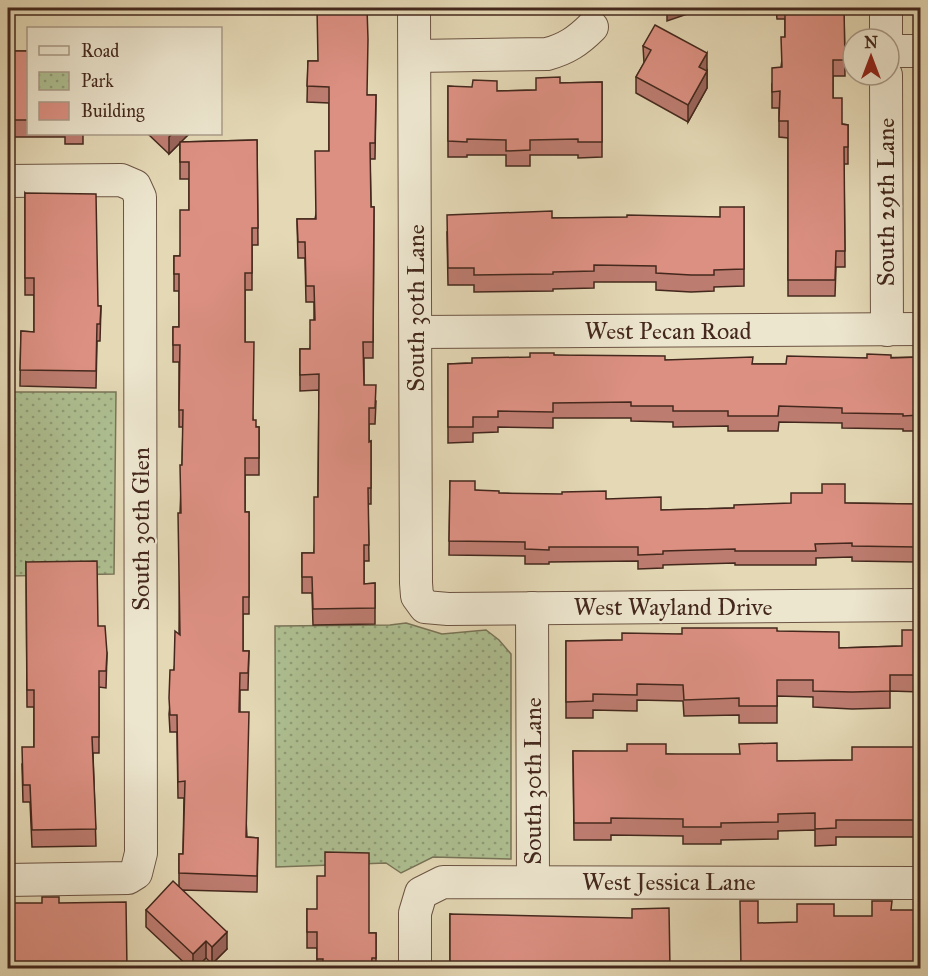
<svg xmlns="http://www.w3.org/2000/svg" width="928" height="976" font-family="'IM FELL Great Primer',serif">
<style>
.park{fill:url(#park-dots);stroke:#797458;stroke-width:1.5}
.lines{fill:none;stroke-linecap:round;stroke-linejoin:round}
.minor-casing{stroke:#6c5443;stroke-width:34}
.minor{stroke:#ede6cf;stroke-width:32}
.wall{fill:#bd7c70;stroke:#44281d;stroke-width:1.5}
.shaded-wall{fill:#9a655b;stroke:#44281d;stroke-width:1.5}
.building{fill:#dc9082;stroke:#44281d;stroke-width:1.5}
.labels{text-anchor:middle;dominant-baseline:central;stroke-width:4.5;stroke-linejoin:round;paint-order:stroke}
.street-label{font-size:24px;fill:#44281d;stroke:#ede6cf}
</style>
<defs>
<pattern id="park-dots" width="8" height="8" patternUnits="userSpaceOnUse" patternTransform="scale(1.5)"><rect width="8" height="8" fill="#aec092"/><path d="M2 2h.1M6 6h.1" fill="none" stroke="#8f9c77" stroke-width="1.8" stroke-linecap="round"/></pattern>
</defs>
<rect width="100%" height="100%" fill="#e4d8b5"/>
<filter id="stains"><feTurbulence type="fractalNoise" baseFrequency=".00333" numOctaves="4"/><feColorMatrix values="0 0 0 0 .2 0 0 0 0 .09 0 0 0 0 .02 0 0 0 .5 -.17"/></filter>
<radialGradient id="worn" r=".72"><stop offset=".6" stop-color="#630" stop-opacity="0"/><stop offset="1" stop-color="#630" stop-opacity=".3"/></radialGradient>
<!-- park -->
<g class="park">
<polygon points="8,392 116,392 114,574 8,576"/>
<polygon points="406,623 442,634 486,630 499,640 511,654 511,859 433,857 401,873 386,863 276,867 275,626 390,625"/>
</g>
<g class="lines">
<!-- minor casing -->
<g class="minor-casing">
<g id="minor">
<polyline points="414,8 416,583 417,596 425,607 448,609 920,605"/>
<polyline points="886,8 886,39"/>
<polyline points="889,51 920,51"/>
<path d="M415 56 547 54C566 49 578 41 592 27"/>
<polyline points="886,75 887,330"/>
<polyline points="8,181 121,180 135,186 140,197 141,853 136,873 128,878 8,880"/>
<polyline points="416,332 920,329"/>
<polyline points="532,608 533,882"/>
<polyline points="415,968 415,913 421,893 443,882 920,883"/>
</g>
</g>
<!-- minor -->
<use href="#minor" class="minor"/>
</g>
<!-- wall -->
<g class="wall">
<polygon points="8,8 42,8 42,9 8,10"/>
<rect x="472" y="8" width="24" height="6"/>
<polygon points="776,8 844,8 845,76 833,76 833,98 842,124 848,125 848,164 844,164 845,267 836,267 835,296 788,296 788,138 779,137 779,108 772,108 772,84 781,67 785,37 785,19 777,19"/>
<polygon points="643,46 707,70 707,88 688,122 636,93 636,77 644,63"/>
<polygon points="8,51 28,51 28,134 83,134 83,144 65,144 65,137 8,137"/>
<polygon points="308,61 317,61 368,95 376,95 375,159 370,159 371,207 374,207 373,358 364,358 364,385 376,401 375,424 369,424 369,442 371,441 371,504 368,504 369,561 364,561 364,584 375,583 375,624 313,625 312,593 302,593 302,553 314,553 318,497 319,390 300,391 300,349 310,349 314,320 314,302 306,302 305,258 298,258 297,219 315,219 329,151 329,103 307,102"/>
<polygon points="602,82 602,157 578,158 578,155 530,155 530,166 506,166 506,155 467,155 467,157 448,157 448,86 497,91 536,90 560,83"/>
<polygon points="921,87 921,165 920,165 919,104"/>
<polygon points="148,134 189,134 180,142 257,140 258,245 252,245 252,290 245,290 245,342 253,420 256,427 259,427 259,475 245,475 245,512 249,512 249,614 243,614 243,651 249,651 248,690 240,690 240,712 247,837 258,838 257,892 182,890 227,949 212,964 206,958 195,969 191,969 146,927 146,910 179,887 179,854 183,854 184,798 178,798 177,732 170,732 169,714 174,670 179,634 180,513 182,465 183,427 179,427 179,362 173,362 173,327 179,327 179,291 174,291 174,256 180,256 189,210 189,179 180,179 180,143 169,154"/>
<polygon points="25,193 98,306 101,306 100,341 97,341 96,388 20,386 21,331 34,332 34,295 25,295"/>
<polygon points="744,207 744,286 714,287 714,291 691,292 656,290 656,282 594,282 594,288 553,289 553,291 474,292 474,285 448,285 447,232 552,218 720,217"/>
<polygon points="554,355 753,364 786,364 867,358 921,357 921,431 903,431 903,429 842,428 842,423 779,422 778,431 728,431 728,426 673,427 673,422 631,421 631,418 553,418 553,428 498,427 498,432 473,433 473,442 448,443 448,364 472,363"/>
<polygon points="450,481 475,490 499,493 606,499 661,510 734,508 845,503 915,504 921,496 921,567 917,567 917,562 852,561 852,557 816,558 816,565 735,565 735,563 663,565 663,568 638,569 638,561 549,562 549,564 525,564 525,556 449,555"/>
<polygon points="26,562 98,626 107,653 106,688 99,687 99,753 93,753 96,846 32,847 30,802 23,802 22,764 34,747 34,707 27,707"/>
<polygon points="921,630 921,692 890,691 890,708 852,709 813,707 813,697 777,696 777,723 739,723 739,715 684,716 683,701 637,700 637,711 593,710 593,718 566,718 566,641 622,640 682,634 777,631 839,648 902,646"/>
<polygon points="921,747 921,837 836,837 836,845 815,846 815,830 778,831 778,839 721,840 721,844 683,844 683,836 611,835 611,840 574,840 573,751 666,754 777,761 852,760"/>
<polygon points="59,903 127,969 8,969"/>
<polygon points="307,909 369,933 376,933 376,969 317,969 317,948 307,948"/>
<polygon points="450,914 670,969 450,969"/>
</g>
<!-- shaded-wall -->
<g class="shaded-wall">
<polygon points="649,8 665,8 649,13"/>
<polygon points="672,8 705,8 667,21 667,9"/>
<polygon points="707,53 707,70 699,83 699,67"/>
<polygon points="707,71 707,88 688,122 688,105"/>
<polygon points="172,134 189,134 169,154 169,137"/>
<polygon points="227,932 227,949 212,964 212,947"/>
<polygon points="206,941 206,958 195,969 193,969 193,954"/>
</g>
<!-- building -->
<g class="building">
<polygon points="317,8 367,8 368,39 367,95 376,95 375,143 370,143 371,207 374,207 373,342 363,342 364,385 376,385 375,408 369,408 369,442 371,441 371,488 368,488 369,545 364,545 364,584 375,583 375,608 313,609 312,577 302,577 302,553 314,553 314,497 318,497 319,374 300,375 300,349 310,349 310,320 315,320 314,286 306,286 305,242 298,242 297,219 316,219 315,151 329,151 329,87 307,86 308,61 318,61"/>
<polygon points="785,8 844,8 845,60 833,60 833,98 842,98 842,124 848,125 848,147 844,147 845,251 836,251 835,280 788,280 788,121 779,121 780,91 772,92 772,68 782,67 781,37 785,37"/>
<polygon points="655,25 707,53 699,67 707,71 688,105 636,77 651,50 643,46"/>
<rect x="8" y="51" width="20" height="69"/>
<polygon points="560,77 560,83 602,82 602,142 578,142 578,139 530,140 530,150 506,151 506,140 467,139 467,142 448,141 448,86 472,87 473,80 497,81 497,91 536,90 536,78"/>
<polygon points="919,87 921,87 920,149"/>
<polygon points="257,140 258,228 252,228 252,273 245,273 245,342 254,342 253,420 256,420 256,427 259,427 259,458 245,458 245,512 249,512 249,597 243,597 243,651 249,651 248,673 240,673 239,712 249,712 246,837 258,838 257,876 179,873 179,854 183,854 185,781 178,782 177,715 170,715 169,698 170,670 174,670 175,631 180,635 178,513 181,513 180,465 182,465 183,410 179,410 180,345 173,345 173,327 179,327 179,274 174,274 174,256 180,256 180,210 189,210 189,162 180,162 180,142"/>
<polygon points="25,193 96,194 98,306 101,306 100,324 97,324 96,371 20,370 21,331 34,332 34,278 25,278"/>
<polygon points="720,207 744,207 744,269 714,270 714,275 691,275 656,273 656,266 594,265 594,271 553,272 553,274 474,275 474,268 448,268 447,215 552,211 552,218 627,217 627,215 720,217"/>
<polygon points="919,216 921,216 920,266"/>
<polygon points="530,353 554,353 554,355 665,356 665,360 753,357 752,364 786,364 787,356 867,358 867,354 891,355 891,358 921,357 921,415 903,416 903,414 842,413 842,408 779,406 778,416 728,416 728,411 673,411 673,406 631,406 631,402 553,403 553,412 498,411 498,417 473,417 473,427 448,427 448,364 472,363 472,358 530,357"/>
<polygon points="450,481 475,481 475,490 499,491 499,493 562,494 562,492 606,491 606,499 661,497 661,510 734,508 734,505 791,503 791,493 822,493 822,484 845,484 845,503 916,504 915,496 921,496 921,553 917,553 917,547 852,546 852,543 815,544 816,551 735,551 735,549 663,551 663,554 638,555 638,547 549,547 549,550 525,549 525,542 449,541"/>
<polygon points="97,561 98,626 105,626 107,653 106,671 99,671 99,737 92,737 96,829 32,830 30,785 23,785 22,747 34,747 34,690 27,690 26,562"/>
<polygon points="682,628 777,628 777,631 839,632 839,648 902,646 902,630 921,630 921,675 890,675 890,691 852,692 813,691 813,680 777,680 777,706 739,706 739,698 684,700 683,685 637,684 637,695 593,694 593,701 566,702 566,641 622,640 622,633 682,634"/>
<polygon points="777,743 777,761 852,760 852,747 921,747 921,820 836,820 836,828 815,829 815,813 778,814 778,822 721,823 721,827 683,827 683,819 611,818 611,823 574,823 573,751 627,751 627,744 666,744 666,754 740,754 739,744"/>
<polygon points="325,852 369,853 369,933 376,933 376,958 372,958 371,969 322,969 323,959 317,959 317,932 307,932 307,909 317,909 317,876 325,876"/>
<polygon points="173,881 227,932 212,947 206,941 193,954 146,910"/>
<polygon points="42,897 59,897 59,903 126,902 127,969 88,969 88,966 34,967 34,969 8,969 8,903 42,903"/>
<polygon points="740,901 758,901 758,923 797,922 797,904 834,904 834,916 872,916 872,901 892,901 891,910 921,910 921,969 741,968"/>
<polygon points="669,908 670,969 576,969 576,964 488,962 488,969 450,969 450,914 632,918 632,909"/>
</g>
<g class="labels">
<!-- street labels -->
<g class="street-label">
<text transform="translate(886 202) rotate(-90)">South 29th Lane</text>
<text transform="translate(416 308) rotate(-90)">South 30th Lane</text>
<text x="668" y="331">West Pecan Road</text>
<text transform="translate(141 529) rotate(-90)">South 30th Glen</text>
<text x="673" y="607">West Wayland Drive</text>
<text transform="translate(533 781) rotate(-90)">South 30th Lane</text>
<text x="669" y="882">West Jessica Lane</text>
</g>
</g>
<!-- margin -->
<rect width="928" height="976" fill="none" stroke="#e4d8b5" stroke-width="30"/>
<rect x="9" y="9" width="910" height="958" fill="none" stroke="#44281d" stroke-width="3"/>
<rect x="15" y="15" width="898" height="946" fill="none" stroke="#44281d" stroke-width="1.5"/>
<!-- legend -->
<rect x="27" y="27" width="195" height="108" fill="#ede6cf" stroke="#a99a88" stroke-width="1.5"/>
<rect x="39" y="46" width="30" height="9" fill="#ede6cf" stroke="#a99a88" stroke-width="1.5"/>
<text x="81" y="57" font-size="18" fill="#44281d">Road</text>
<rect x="39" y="72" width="30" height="18" fill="url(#park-dots)" stroke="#a99a88" stroke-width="1.5"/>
<text x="81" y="87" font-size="18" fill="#44281d">Park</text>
<rect x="39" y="102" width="30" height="18" fill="#dc9082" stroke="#a99a88" stroke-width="1.5"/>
<text x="81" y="117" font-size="18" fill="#44281d">Building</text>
<!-- north arrow -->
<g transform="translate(871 57)"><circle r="28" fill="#ede6cf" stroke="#a99a88" stroke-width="1.5"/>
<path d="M0-4.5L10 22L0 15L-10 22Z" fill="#8f2418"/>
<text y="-9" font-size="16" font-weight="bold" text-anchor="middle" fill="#44281d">N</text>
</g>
<rect width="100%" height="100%" filter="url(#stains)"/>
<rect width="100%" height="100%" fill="url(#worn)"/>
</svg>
